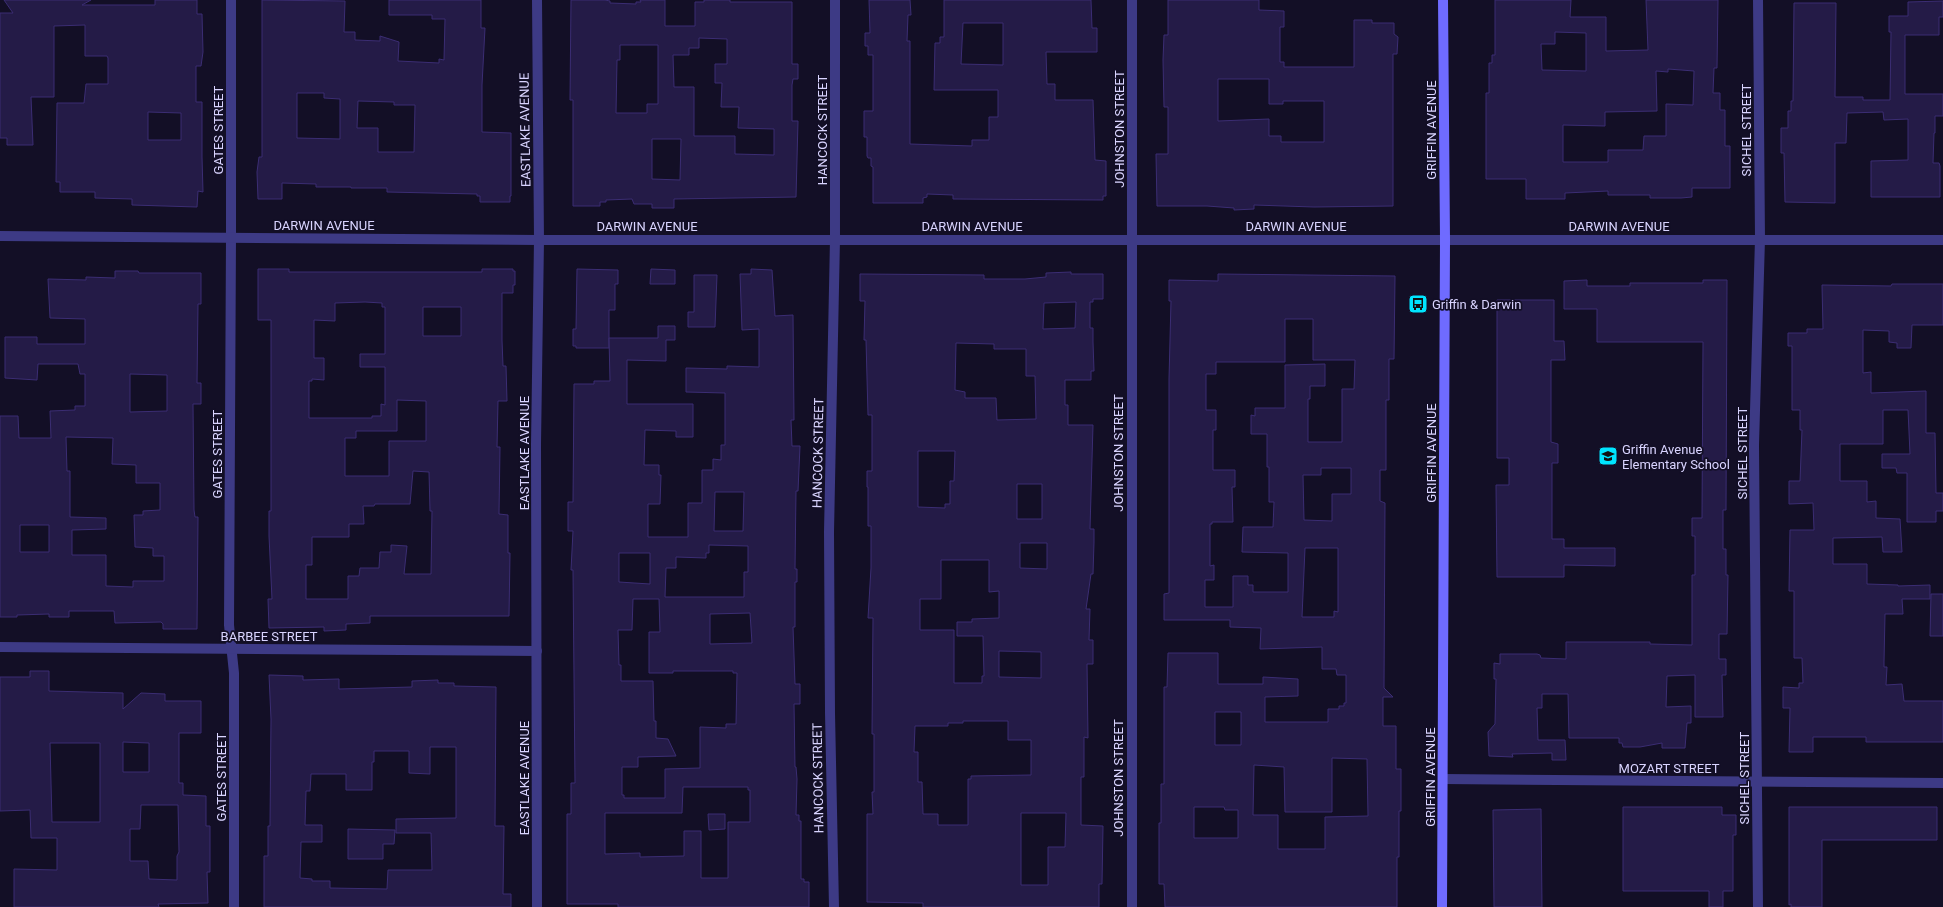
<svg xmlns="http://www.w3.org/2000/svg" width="1943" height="907" font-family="Roboto,sans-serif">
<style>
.building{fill:#241b47;stroke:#3b2d73;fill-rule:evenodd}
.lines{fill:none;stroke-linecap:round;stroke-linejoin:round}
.minor{stroke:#3d3a85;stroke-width:10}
.tertiary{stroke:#3d3a85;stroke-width:10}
.secondary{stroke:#6f6bff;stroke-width:10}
.labels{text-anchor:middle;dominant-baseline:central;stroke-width:3.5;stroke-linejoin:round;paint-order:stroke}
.street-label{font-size:13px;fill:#d9d4ff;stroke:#130f26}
.poi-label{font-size:13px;fill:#d9d4ff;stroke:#130f26;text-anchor:start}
</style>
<rect width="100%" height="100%" fill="#130f26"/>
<!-- building -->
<g class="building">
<path d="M4 0H91L82 5H155V0H197V14H202L203 52 201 66H196V102H202V157L203 192 198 191 197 207 132 205V199L95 198V192H60V182H56L57 103H84L86 84H108V58L107 56H85V25L54 26V97H31L33 145H7V138H0V13H13ZM148 112 181 113V140H148Z"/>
<path d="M262 0 345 1 344 32H355V40L380 41V36L399 42 398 61 439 63V59L444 60 445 19H432V15H389V0H481V28H485L482 85V132L511 133V196H510V202H480V196H477V194L387 192V188H351V187H316V184L282 183V199H258L257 172 259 157H262ZM297 93H324V98L340 99V139L297 138ZM358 101 394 102V105H415L414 152H378V128H357Z"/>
<path d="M571 0H605L610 1V3L636 4V2H641L640 0H665V26H695V2H704V0H730V2H792V64H798V79H793L792 85V121H798L796 197 674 199V208H652V204H634L632 199 606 200V202H600V206H573V100H570ZM699 38 727 39V64H715V83H722L721 107H739L738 128 774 129V155L735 154V136H694V87H674L673 55H689V48H699ZM620 45H658V104H647V113H616L617 60H620ZM652 139H681L680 180 652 179Z"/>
<path d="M869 0H910L911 15H908L907 41H910V144L972 146V140H989V117H998V90H934L935 43H940V37H944V0H1091L1092 28H1097V52H1046L1047 84H1055V100H1093L1095 160 1106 161V196H1103V200L953 199V195L927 194V197L923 198V203H873V167L871 166V158H868L867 156V137H864V111H873V55H868V46H865V33H870ZM963 23H1003V65L961 64Z"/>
<path d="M1168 0H1259V10L1284 11V27H1280V62H1284V67H1354V20H1372V23H1394V34L1398 37 1397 54H1393V206L1314 207 1254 205V209L1234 210V208L1207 206H1157L1156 154H1168V107H1164L1163 60 1164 35H1168ZM1218 79H1269V104H1283V101H1324V142H1281V136H1269V119L1218 121Z"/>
<path d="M1495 0H1571L1570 17H1606V51L1648 50 1646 0H1718L1717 68H1714L1713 93H1720V110H1725V146H1730V188H1692V197L1681 198H1650V195H1608V191L1565 193V199H1526V179H1486V93H1489V63H1492V55H1495ZM1555 32 1586 33V71L1542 70 1541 44H1555ZM1668 69 1694 71 1693 105 1666 104V136H1644L1643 150H1608V162H1563V125L1605 126V112L1657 111 1656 71 1668 72Z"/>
<polygon points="1943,1 1943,17 1939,17 1939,35 1905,35 1905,94 1943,94 1943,116 1935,116 1935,133 1934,133 1933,163 1939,163 1940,166 1940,197 1871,197 1871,161 1908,160 1908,119 1884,120 1883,112 1847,113 1846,143 1835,143 1835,203 1785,202 1784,153 1781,153 1781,128 1788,128 1788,111 1791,111 1791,101 1793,101 1794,3 1836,3 1835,97 1863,97 1863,100 1890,100 1891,32 1889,32 1889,16 1908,16 1908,2"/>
<path d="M258 269H289V272H482V269H513V271H515V285H513V293H502V340L503 366H506L507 401H498L497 447H500L499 514 508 515V553H510L509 616H370V623L346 624V630L324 631V627L269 628 268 599H272L269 536V511H271V320H258ZM365 302 382 303V307H385V354H360V367H385V405L381 404V416H372V418H309V381H312V379L324 380V358H314V320L335 321V303ZM423 307H461V336H423ZM397 400 426 401V441H389V476H345V438H356V431H397ZM413 471 429 472 430 511H432L431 574H404L407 546 391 545V552H380L379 568H360L359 576H348V599H306V565H312V537H349V524H364L363 506H374L375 504H410Z"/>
<polygon points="577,269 618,270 618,284 615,284 615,310 609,310 609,348 576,348 576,346 573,346 573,329 576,329"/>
<polygon points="651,269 675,270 675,284 650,284"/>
<path d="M751 269 772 270 775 316 793 315 794 420H791L792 446H800L798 491H796L795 569H797V582H795V627H793L795 684H800V704H794L795 767H796L797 779 796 815H799V821H801V879H804V882H809V907H618V904H567V814H571V783H575L573 570H571L573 531H568V502H573L574 384H594V381H610L609 338H658V326H675V340H666V361L627 360V404H693V437H676V431L645 430 644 465H659V475H661L660 504H648V537H688V503H702V470H713V459L721 460V445H725V393L686 392V368L727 369V366L759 367V329L742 330 740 274H751ZM715 492H744L743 531H714ZM709 545 748 546V572H744V597H665L666 568H676V557L706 558V553H709ZM619 553H650V584L619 582ZM633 599H659L660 632H649V673H673V671H733V673H737L736 724H726V728L700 727V768L665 769V798H624V795H622V767H638V757L676 756 668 739 656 738V721H654L653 681H621V665H619L618 630H632ZM750 613 752 643 710 644V614ZM683 787H748V790H750V822H728V878H701V831H684V856L640 857V853L605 854V813H682Z"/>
<path d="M115 271H138L139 273H201V304H198L197 383H201V404H193L194 510 195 517H198L197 629H163V624L161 622 115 623 114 611H69V617H49V614L17 615V617H0V416H18L19 438H51L50 411 75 410V406H85V374H80L78 364H38L37 380 5 378V337H37V344H85V319L50 318 48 279 86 280V277L115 278ZM130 374 167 375V411L130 412ZM66 437 113 438 112 464 136 465V483H160V510L143 511V515H134L135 547 153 548V556H164V581H133V587L106 586V555H72V530L106 529V518L70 517V471H67ZM20 525H49V552H20Z"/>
<path d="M1071 272V274H1103V299H1093V302H1090V328H1093V342L1094 371H1091V380H1065V405H1068V425H1093L1090 529H1094V542L1093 574H1091L1086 609H1090L1089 640H1093V664H1087L1088 738 1084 737V777H1081V825L1103 826 1102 884H1099V907H923V903L867 902V814H873L872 792H874V734H872L873 618H868L871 568V526H868V487H867V471H872V415H868L866 340H864L865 301H860V274L984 275V279H1025L1046 277V273ZM1076 302 1075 328 1043 329 1044 303ZM956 343 994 344V349H1026V376H1035L1036 419 997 420 996 398H965V392L955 390ZM918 451H955L954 481H950V504H945V508L918 507ZM1017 484H1042V519H1017ZM1020 543H1047V569L1020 568ZM941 560H989V592L999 591V618L972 619V622H957V636H983L984 676H982V683H954V630H920V599H941ZM999 651 1041 652V678L999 677ZM963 721H1008V740H1031V775L971 776V779H968V825H938V814H923L922 782H918V752H914L915 726H948V723H963ZM1021 813H1066L1065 847H1048V885H1021Z"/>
<path d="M1218 274 1395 276 1394 359H1389V400H1386V470H1380V501L1385 503 1384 688 1393 697H1383V726H1396V769H1401V811H1399V857H1397V907H1165L1164 884H1159V823H1161V784H1164V687H1167L1168 653H1218V684H1263V677L1298 679V696L1265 697V722H1328V709H1339V706H1344V703H1346V675H1337L1336 669H1322V647L1260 649 1261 628 1230 627V620H1164V594L1169 593V379L1171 301H1169V280L1218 281ZM1285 319H1313V360H1355L1354 389H1342V442H1308V399H1310V386H1325V364L1285 365V408H1255V416L1251 415V434H1267V467H1269V502H1274L1273 527H1243L1242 552 1288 553V592H1253V585H1248V576H1233V607H1205V580H1214V565L1210 566V524H1212V522H1233L1232 487H1235V470H1213V430H1216V410H1206V374H1216V362H1285ZM1321 468H1351V494H1332V521L1304 520 1303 475H1321ZM1305 548H1338V612L1334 611V617H1302ZM1215 712H1241V745H1215ZM1332 758 1367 759 1368 816 1325 817V849H1278V815H1253L1254 765 1284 767 1285 812H1332ZM1194 807H1224L1225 810H1238V838H1194Z"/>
<polygon points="694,275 717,275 715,327 688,327 688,312 694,312"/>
<polygon points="1587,280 1587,286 1630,286 1630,283 1703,283 1703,280 1727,280 1726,510 1723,510 1723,549 1726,549 1726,575 1728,575 1727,634 1719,634 1719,659 1726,659 1726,675 1722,675 1723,717 1695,717 1695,675 1667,676 1666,707 1691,706 1691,723 1687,723 1685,748 1662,748 1662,743 1640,747 1623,747 1622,743 1619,743 1619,738 1569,738 1568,694 1542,694 1542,708 1537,708 1538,740 1565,740 1566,760 1552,760 1552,753 1512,754 1513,757 1489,756 1488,732 1495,724 1496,679 1494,679 1494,663 1500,664 1500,654 1537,654 1540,655 1541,658 1566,659 1566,642 1650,642 1650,644 1692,645 1692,575 1695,575 1695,536 1692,536 1692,518 1702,518 1703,342 1597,342 1597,309 1564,309 1564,281"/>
<polygon points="1892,284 1943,284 1943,325 1912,325 1911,348 1897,348 1897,343 1889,342 1889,331 1863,330 1863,373 1871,372 1871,393 1926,391 1926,433 1935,433 1936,493 1943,493 1943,511 1936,511 1936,522 1907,522 1907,473 1897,473 1896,468 1882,468 1882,454 1910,454 1908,410 1883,410 1883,444 1840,444 1840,481 1867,481 1867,502 1876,501 1876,518 1900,519 1902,552 1883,552 1882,537 1833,538 1833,564 1867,564 1867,584 1898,585 1898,586 1930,585 1930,599 1902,599 1903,614 1885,614 1884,662 1884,667 1887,667 1886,685 1902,684 1904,701 1943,701 1943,742 1866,742 1866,737 1813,737 1813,752 1789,752 1790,708 1783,708 1783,687 1799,688 1799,683 1803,683 1802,658 1794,658 1794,591 1789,591 1790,530 1814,530 1813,503 1789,504 1789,481 1800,481 1802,430 1800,430 1800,410 1792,410 1792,346 1788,346 1788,333 1807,333 1807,329 1823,329 1822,285 1891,286"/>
<polygon points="1497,300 1554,300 1554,341 1564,341 1565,360 1551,360 1551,442 1558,444 1558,463 1552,463 1552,539 1564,539 1564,548 1615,548 1615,566 1564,565 1564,577 1497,577 1496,485 1509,485 1509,458 1497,458"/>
<polygon points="1931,594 1943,594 1943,636 1930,636"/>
<path d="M30 671H49V691L123 693V709L141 693 165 694V701H201V733H179V783H183V795L206 796V826H210V872H207L208 903 158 904 159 907H14V869L57 870V838H31L30 810 0 811V677H30ZM123 742 149 743V772H123ZM50 743H100V822H52ZM141 805H178L179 852 177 856V880L149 879 148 861H130V829H140Z"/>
<path d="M269 675 303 676V680L339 679V689L412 687V681L438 680V683H454V686L496 687 495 826H504L503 894H511V907H264V856H268V826H270L271 719ZM430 747H456V818L396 819V833H431L432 870H388L387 889 330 888V881H312V879L300 878 301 842H322V825H305L306 791H310L311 774H346V790H372V762H374V751H409V773L430 774Z"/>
<polygon points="1623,807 1722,807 1722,815 1736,815 1736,835 1733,835 1733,891 1723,891 1723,907 1709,907 1709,891 1623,891"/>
<polygon points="1789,807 1937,807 1937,840 1822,840 1822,907 1791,907 1791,904 1789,905"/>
<polygon points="1541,809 1542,907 1494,907 1493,810"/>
<polygon points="708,814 725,814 725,829 709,830"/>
<polygon points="348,829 395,830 394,844 383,844 383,859 348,859"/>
</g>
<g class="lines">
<!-- minor -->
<g class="minor">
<polyline points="231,0 231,237 229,625 234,673 234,907"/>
<polyline points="1132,0 1132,907"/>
<polyline points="0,647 537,651"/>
<polyline points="1443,779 1943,783"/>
<polyline points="537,907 536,444 539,240 537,0"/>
<polyline points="834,907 830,713 829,532 835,239 835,0"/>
<polyline points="1758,907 1754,445 1760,239 1758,0"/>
</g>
<!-- tertiary -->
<polyline class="tertiary" points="0,236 539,240 1943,240"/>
<!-- secondary -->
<polyline class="secondary" points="1442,907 1445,240 1443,0"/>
</g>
<!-- icons -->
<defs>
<g id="bus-square" transform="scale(1)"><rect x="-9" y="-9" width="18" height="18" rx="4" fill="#00e5ff" stroke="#130f26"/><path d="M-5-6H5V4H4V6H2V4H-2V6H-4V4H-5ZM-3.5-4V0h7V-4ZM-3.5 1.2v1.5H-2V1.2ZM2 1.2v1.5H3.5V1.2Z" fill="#111"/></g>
<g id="school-square" transform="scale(1)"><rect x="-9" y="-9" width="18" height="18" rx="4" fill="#00e5ff" stroke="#130f26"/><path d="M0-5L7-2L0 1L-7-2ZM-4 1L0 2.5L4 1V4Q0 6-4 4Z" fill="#111"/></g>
</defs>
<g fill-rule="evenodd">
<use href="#bus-square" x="1418" y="304"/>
<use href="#school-square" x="1608" y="456"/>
</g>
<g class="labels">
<!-- street labels -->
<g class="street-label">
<text transform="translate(1119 129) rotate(-90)">JOHNSTON STREET</text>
<text transform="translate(218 130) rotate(-90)">GATES STREET</text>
<text transform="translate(525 130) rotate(-91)">EASTLAKE AVENUE</text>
<text transform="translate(822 130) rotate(-90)">HANCOCK STREET</text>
<text transform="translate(1431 130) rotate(-90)">GRIFFIN AVENUE</text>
<text transform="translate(1746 130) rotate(-90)">SICHEL STREET</text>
<text x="324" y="225">DARWIN AVENUE</text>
<text x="647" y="226">DARWIN AVENUE</text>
<text x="972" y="226">DARWIN AVENUE</text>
<text x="1296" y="226">DARWIN AVENUE</text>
<text x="1619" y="226">DARWIN AVENUE</text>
<text transform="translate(524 453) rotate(-90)">EASTLAKE AVENUE</text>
<text transform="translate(818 453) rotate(-89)">HANCOCK STREET</text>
<text transform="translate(1118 453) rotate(-90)">JOHNSTON STREET</text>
<text transform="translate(1431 453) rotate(-90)">GRIFFIN AVENUE</text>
<text transform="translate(1742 453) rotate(-90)">SICHEL STREET</text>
<text transform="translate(217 454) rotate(-90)">GATES STREET</text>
<text x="269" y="636">BARBEE STREET</text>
<text x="1669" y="768">MOZART STREET</text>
<text transform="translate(221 777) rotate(-90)">GATES STREET</text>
<text transform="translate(1430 777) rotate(-90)">GRIFFIN AVENUE</text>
<text transform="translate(524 778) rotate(-90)">EASTLAKE AVENUE</text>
<text transform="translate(818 778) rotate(-91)">HANCOCK STREET</text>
<text transform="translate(1118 778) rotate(-90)">JOHNSTON STREET</text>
<text transform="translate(1744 778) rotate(-90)">SICHEL STREET</text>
</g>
<!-- poi labels -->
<g class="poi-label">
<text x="1432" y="304">Griffin &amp; Darwin</text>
<text x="1622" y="449">Griffin Avenue<tspan x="1622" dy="15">Elementary School</tspan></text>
</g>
</g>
</svg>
